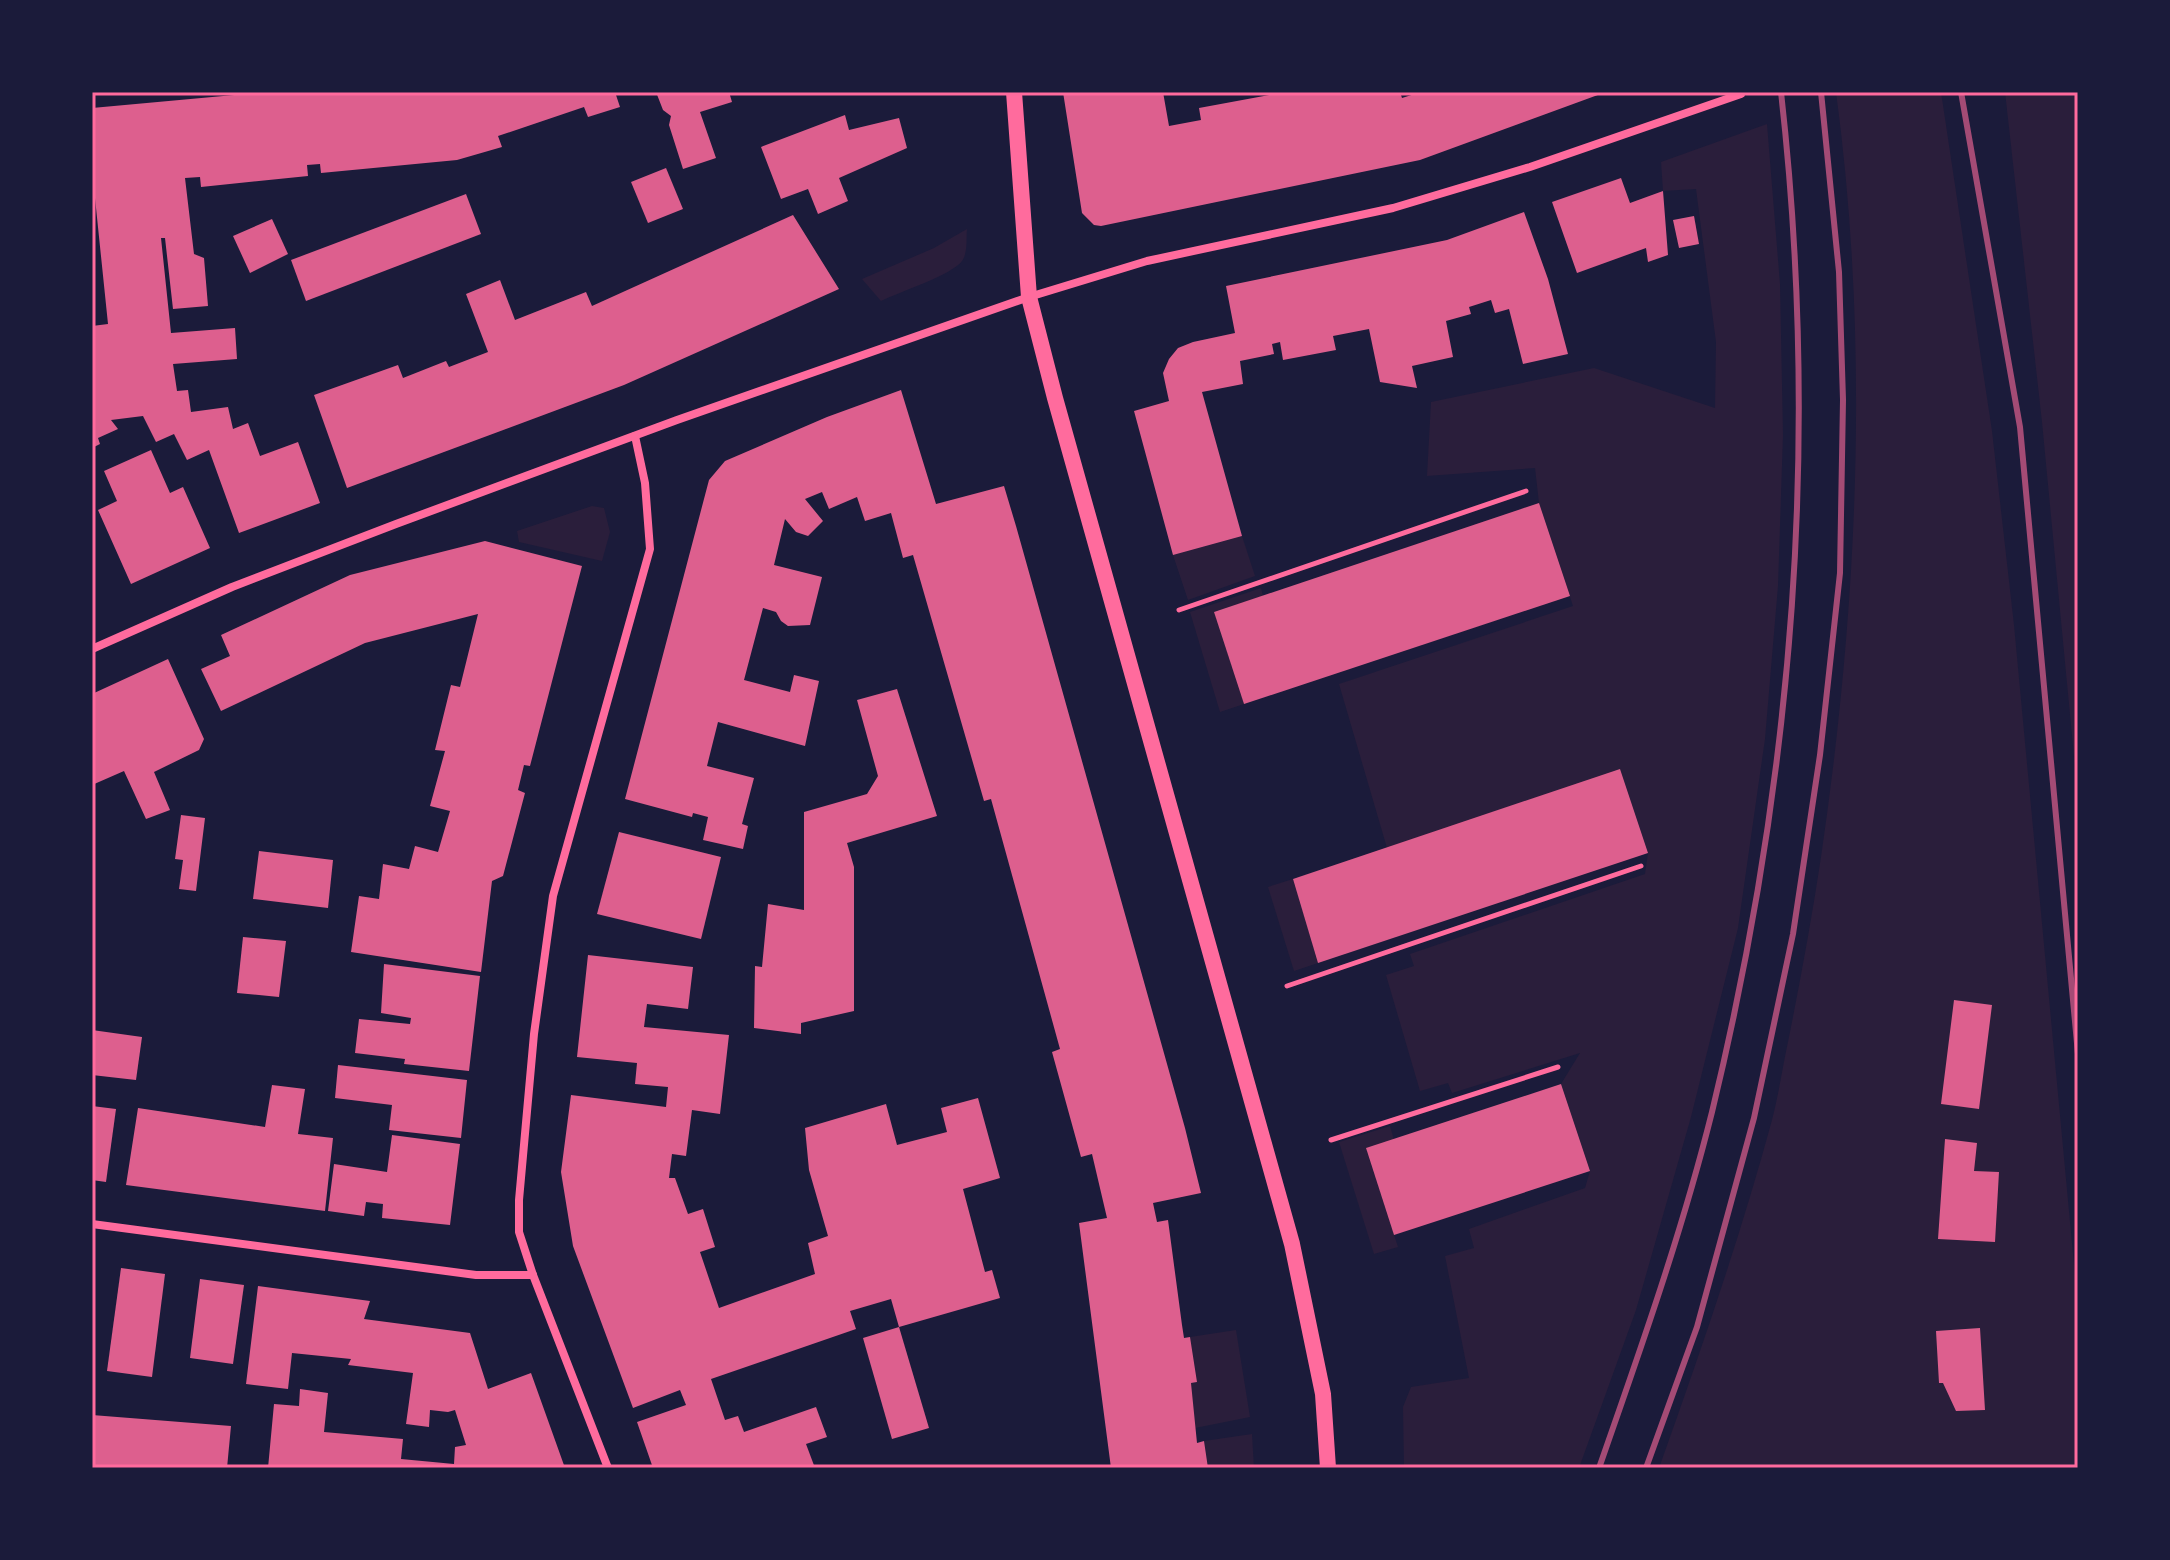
<svg xmlns="http://www.w3.org/2000/svg" width="2170" height="1560" font-family="'Noto Sans',sans-serif">
<style>
.green{fill:#2a1e3b}
.building{fill:#dd5f8e}
.lines{fill:none;stroke-linecap:round;stroke-linejoin:round}
.path{stroke:#ff6b9d;stroke-width:5}
.minor{stroke:#ff6b9d;stroke-width:8}
.secondary{stroke:#ff6b9d;stroke-width:16}
.rail{stroke:#a44b75;stroke-width:6}
.neatline{fill:none;stroke:#ff6b9d;stroke-width:3}
</style>
<rect width="100%" height="100%" fill="#1b1b3a"/>
<!-- green -->
<g class="green">
<path d="M1836 92H1941L1992 431 2014 625 2078 1307V1468H1659C1700 1353 1740 1238 1772 1120 1779 1093 1783 1064 1789 1037 1801 977 1812 917 1821 857 1858 605 1870 345 1836 92Z"/>
<polygon points="2005,92 2078,92 2078,798 2042,422"/>
<polygon points="1767,124 1780,284 1783,435 1778,586 1765,739 1738,928 1691,1117 1636,1310 1579,1468 1404,1468 1403,1407 1411,1387 1469,1378 1445,1256 1474,1248 1469,1229 1585,1188 1590,1171 1561,1084 1580,1053 1452,1093 1448,1083 1420,1091 1386,975 1414,966 1410,954 1645,874 1648,853 1620,770 1387,848 1339,684 1573,606 1539,503 1535,468 1427,476 1431,402 1594,368 1715,408 1716,342 1696,189 1663,191 1661,162"/>
<path d="M967 229C966 238 968 253 962 261 952 275 899 292 881 301L862 279 934 248Z"/>
<polygon points="592,506 604,508 610,532 602,561 519,542 517,531"/>
<polygon points="1242,536 1255,576 1188,600 1173,555"/>
<polygon points="1261,588 1263,596 1214,612 1244,704 1220,712 1190,612"/>
<polygon points="1293,879 1318,963 1294,971 1268,887"/>
<polygon points="1390,1126 1394,1140 1366,1149 1398,1247 1374,1254 1339,1142"/>
<polygon points="1236,1330 1250,1417 1195,1428 1191,1383 1197,1382 1190,1337"/>
<polygon points="1252,1434 1254,1468 1208,1468 1204,1441"/>
</g>
<!-- building -->
<g class="building">
<polygon points="268,92 615,92 620,107 588,117 584,107 498,136 502,147 457,160 321,173 320,164 307,165 308,176 201,187 200,177 185,178 194,254 204,258 208,306 173,309 165,238 161,238 171,333 235,328 237,359 173,364 177,391 188,390 191,412 228,407 233,429 248,423 260,456 298,442 320,503 239,533 209,450 187,460 174,434 156,442 143,416 111,420 118,429 98,438 100,444 92,448 92,326 108,324 95,198 92,198 92,108"/>
<polygon points="656,92 729,92 732,102 700,112 716,158 683,169 669,125 671,116 663,110"/>
<polygon points="1063,92 1163,92 1169,126 1201,120 1199,108 1285,92 1400,92 1402,98 1421,92 1606,92 1420,160 1101,226 1094,225 1082,213"/>
<polygon points="845,115 849,130 899,118 907,148 839,178 848,201 818,214 808,189 781,199 761,147"/>
<polygon points="666,168 683,209 648,223 631,182"/>
<polygon points="1621,178 1630,203 1663,191 1668,255 1648,262 1646,248 1577,273 1552,202"/>
<polygon points="466,194 481,234 306,301 291,260"/>
<polygon points="1524,212 1548,279 1568,354 1523,364 1509,309 1495,313 1491,300 1469,307 1471,314 1446,321 1453,357 1412,366 1417,388 1380,382 1369,329 1333,336 1336,350 1283,360 1280,342 1272,344 1274,354 1240,361 1243,384 1202,392 1242,536 1173,555 1134,411 1169,401 1163,373 1169,359 1178,348 1193,342 1235,333 1226,286 1447,240"/>
<polygon points="793,215 839,289 624,385 347,488 314,395 398,365 403,378 446,361 449,367 488,352 466,294 500,280 515,320 586,292 592,306"/>
<polygon points="1694,216 1699,244 1679,248 1673,220"/>
<polygon points="272,219 288,254 250,273 233,236"/>
<polygon points="901,390 936,504 1004,486 1016,526 1185,1128 1201,1193 1153,1203 1157,1222 1168,1220 1182,1325 1184,1338 1190,1337 1197,1382 1191,1383 1197,1443 1204,1441 1208,1468 1111,1468 1079,1223 1107,1218 1092,1154 1081,1157 1052,1052 1060,1049 991,799 984,801 913,555 903,558 891,513 865,521 857,497 829,509 822,492 805,499 823,521 808,536 796,532 785,519 774,565 822,577 810,625 788,626 781,621 776,612 763,608 744,680 790,692 794,675 819,681 805,746 718,722 707,766 754,778 742,824 748,826 743,849 703,840 708,817 693,813 692,817 625,799 709,480 725,461 827,417"/>
<polygon points="151,450 170,493 183,487 210,548 131,584 98,510 117,501 104,471"/>
<polygon points="1539,503 1570,596 1244,704 1214,612"/>
<polygon points="485,541 582,566 530,766 524,765 518,790 525,793 503,876 492,881 481,972 351,952 359,896 379,899 383,864 409,869 415,846 438,852 450,811 430,806 445,751 435,750 451,685 460,687 478,614 365,643 221,711 201,669 230,656 221,635 350,575"/>
<polygon points="168,659 204,739 199,750 154,772 170,810 146,819 124,771 92,785 92,694"/>
<polygon points="897,689 937,816 847,843 854,867 854,1011 801,1023 801,1034 754,1028 755,966 762,967 768,904 804,910 804,812 867,794 878,776 857,700"/>
<polygon points="1620,769 1648,853 1318,963 1293,879"/>
<polygon points="181,815 205,818 196,891 179,889 183,860 175,859"/>
<polygon points="619,832 721,857 701,939 597,914"/>
<polygon points="259,851 333,860 328,908 253,899"/>
<polygon points="243,937 286,941 279,997 237,993"/>
<polygon points="588,955 693,967 688,1009 647,1004 644,1027 729,1035 720,1114 692,1110 686,1156 672,1154 669,1178 675,1178 688,1214 703,1209 715,1247 700,1252 719,1308 815,1274 808,1243 828,1236 809,1170 805,1128 886,1104 897,1145 947,1132 941,1108 978,1098 1000,1178 963,1189 985,1272 992,1270 1000,1298 899,1327 891,1299 850,1311 856,1329 711,1379 725,1420 738,1416 744,1432 816,1407 827,1437 806,1444 815,1468 653,1468 637,1422 686,1405 680,1390 633,1408 573,1246 561,1172 571,1095 666,1107 668,1087 635,1084 637,1063 577,1057"/>
<polygon points="384,964 480,976 469,1071 404,1064 405,1059 355,1053 359,1019 410,1024 411,1018 381,1013"/>
<polygon points="1954,1000 1992,1005 1979,1109 1941,1104"/>
<polygon points="92,1030 142,1037 136,1080 92,1075"/>
<polygon points="338,1065 467,1080 461,1138 389,1130 392,1105 335,1098"/>
<polygon points="1561,1084 1590,1171 1394,1235 1366,1148"/>
<polygon points="272,1085 305,1089 298,1134 333,1138 325,1211 126,1185 138,1108 265,1127"/>
<polygon points="92,1106 116,1109 106,1182 92,1180"/>
<polygon points="392,1135 460,1144 450,1225 382,1218 383,1204 366,1202 364,1216 328,1211 334,1164 387,1172"/>
<polygon points="1945,1139 1977,1143 1974,1171 1999,1172 1995,1242 1938,1239"/>
<polygon points="121,1268 165,1274 152,1377 107,1371"/>
<polygon points="200,1279 244,1285 233,1364 190,1358"/>
<polygon points="258,1286 370,1301 364,1319 470,1333 488,1389 531,1373 565,1468 268,1468 274,1404 299,1406 300,1389 328,1393 324,1432 403,1439 401,1459 454,1464 455,1447 466,1445 455,1410 448,1412 430,1410 429,1427 406,1424 413,1373 348,1365 351,1359 292,1353 288,1389 246,1384"/>
<polygon points="899,1327 929,1428 892,1439 863,1338"/>
<polygon points="1980,1328 1985,1410 1956,1411 1943,1383 1939,1383 1936,1331"/>
<polygon points="92,1415 231,1426 227,1468 92,1468"/>
</g>
<g class="lines">
<!-- path -->
<g class="path">
<polyline points="1179,610 1526,491"/>
<polyline points="1287,986 1641,866"/>
<polyline points="1331,1140 1558,1067"/>
</g>
<!-- minor -->
<g class="minor">
<polyline points="92,649 232,587 396,524 677,420 1029,297 1147,261 1393,208 1530,167 1741,94"/>
<polyline points="92,1224 476,1275 533,1275"/>
<polyline points="608,1468 533,1275 519,1232 519,1200 534,1034 553,896 650,549 645,483 635,436"/>
</g>
<!-- secondary -->
<polyline class="secondary" points="1014,92 1029,297 1055,398 1292,1244 1323,1394 1328,1468"/>
<!-- rail -->
<g class="rail">
<polyline points="1961,92 2020,427 2078,1054"/>
<path d="M1599 1468C1640 1351 1682 1232 1712 1112 1794 774 1820 438 1781 92"/>
<polyline points="1646,1468 1697,1327 1754,1118 1793,934 1820,755 1840,573 1843,400 1839,272 1821,92"/>
</g>
</g>
<!-- border -->
<rect width="2170" height="1560" fill="none" stroke="#1b1b3a" stroke-width="188"/>
<rect x="94" y="94" width="1982" height="1372" class="neatline"/>
</svg>
